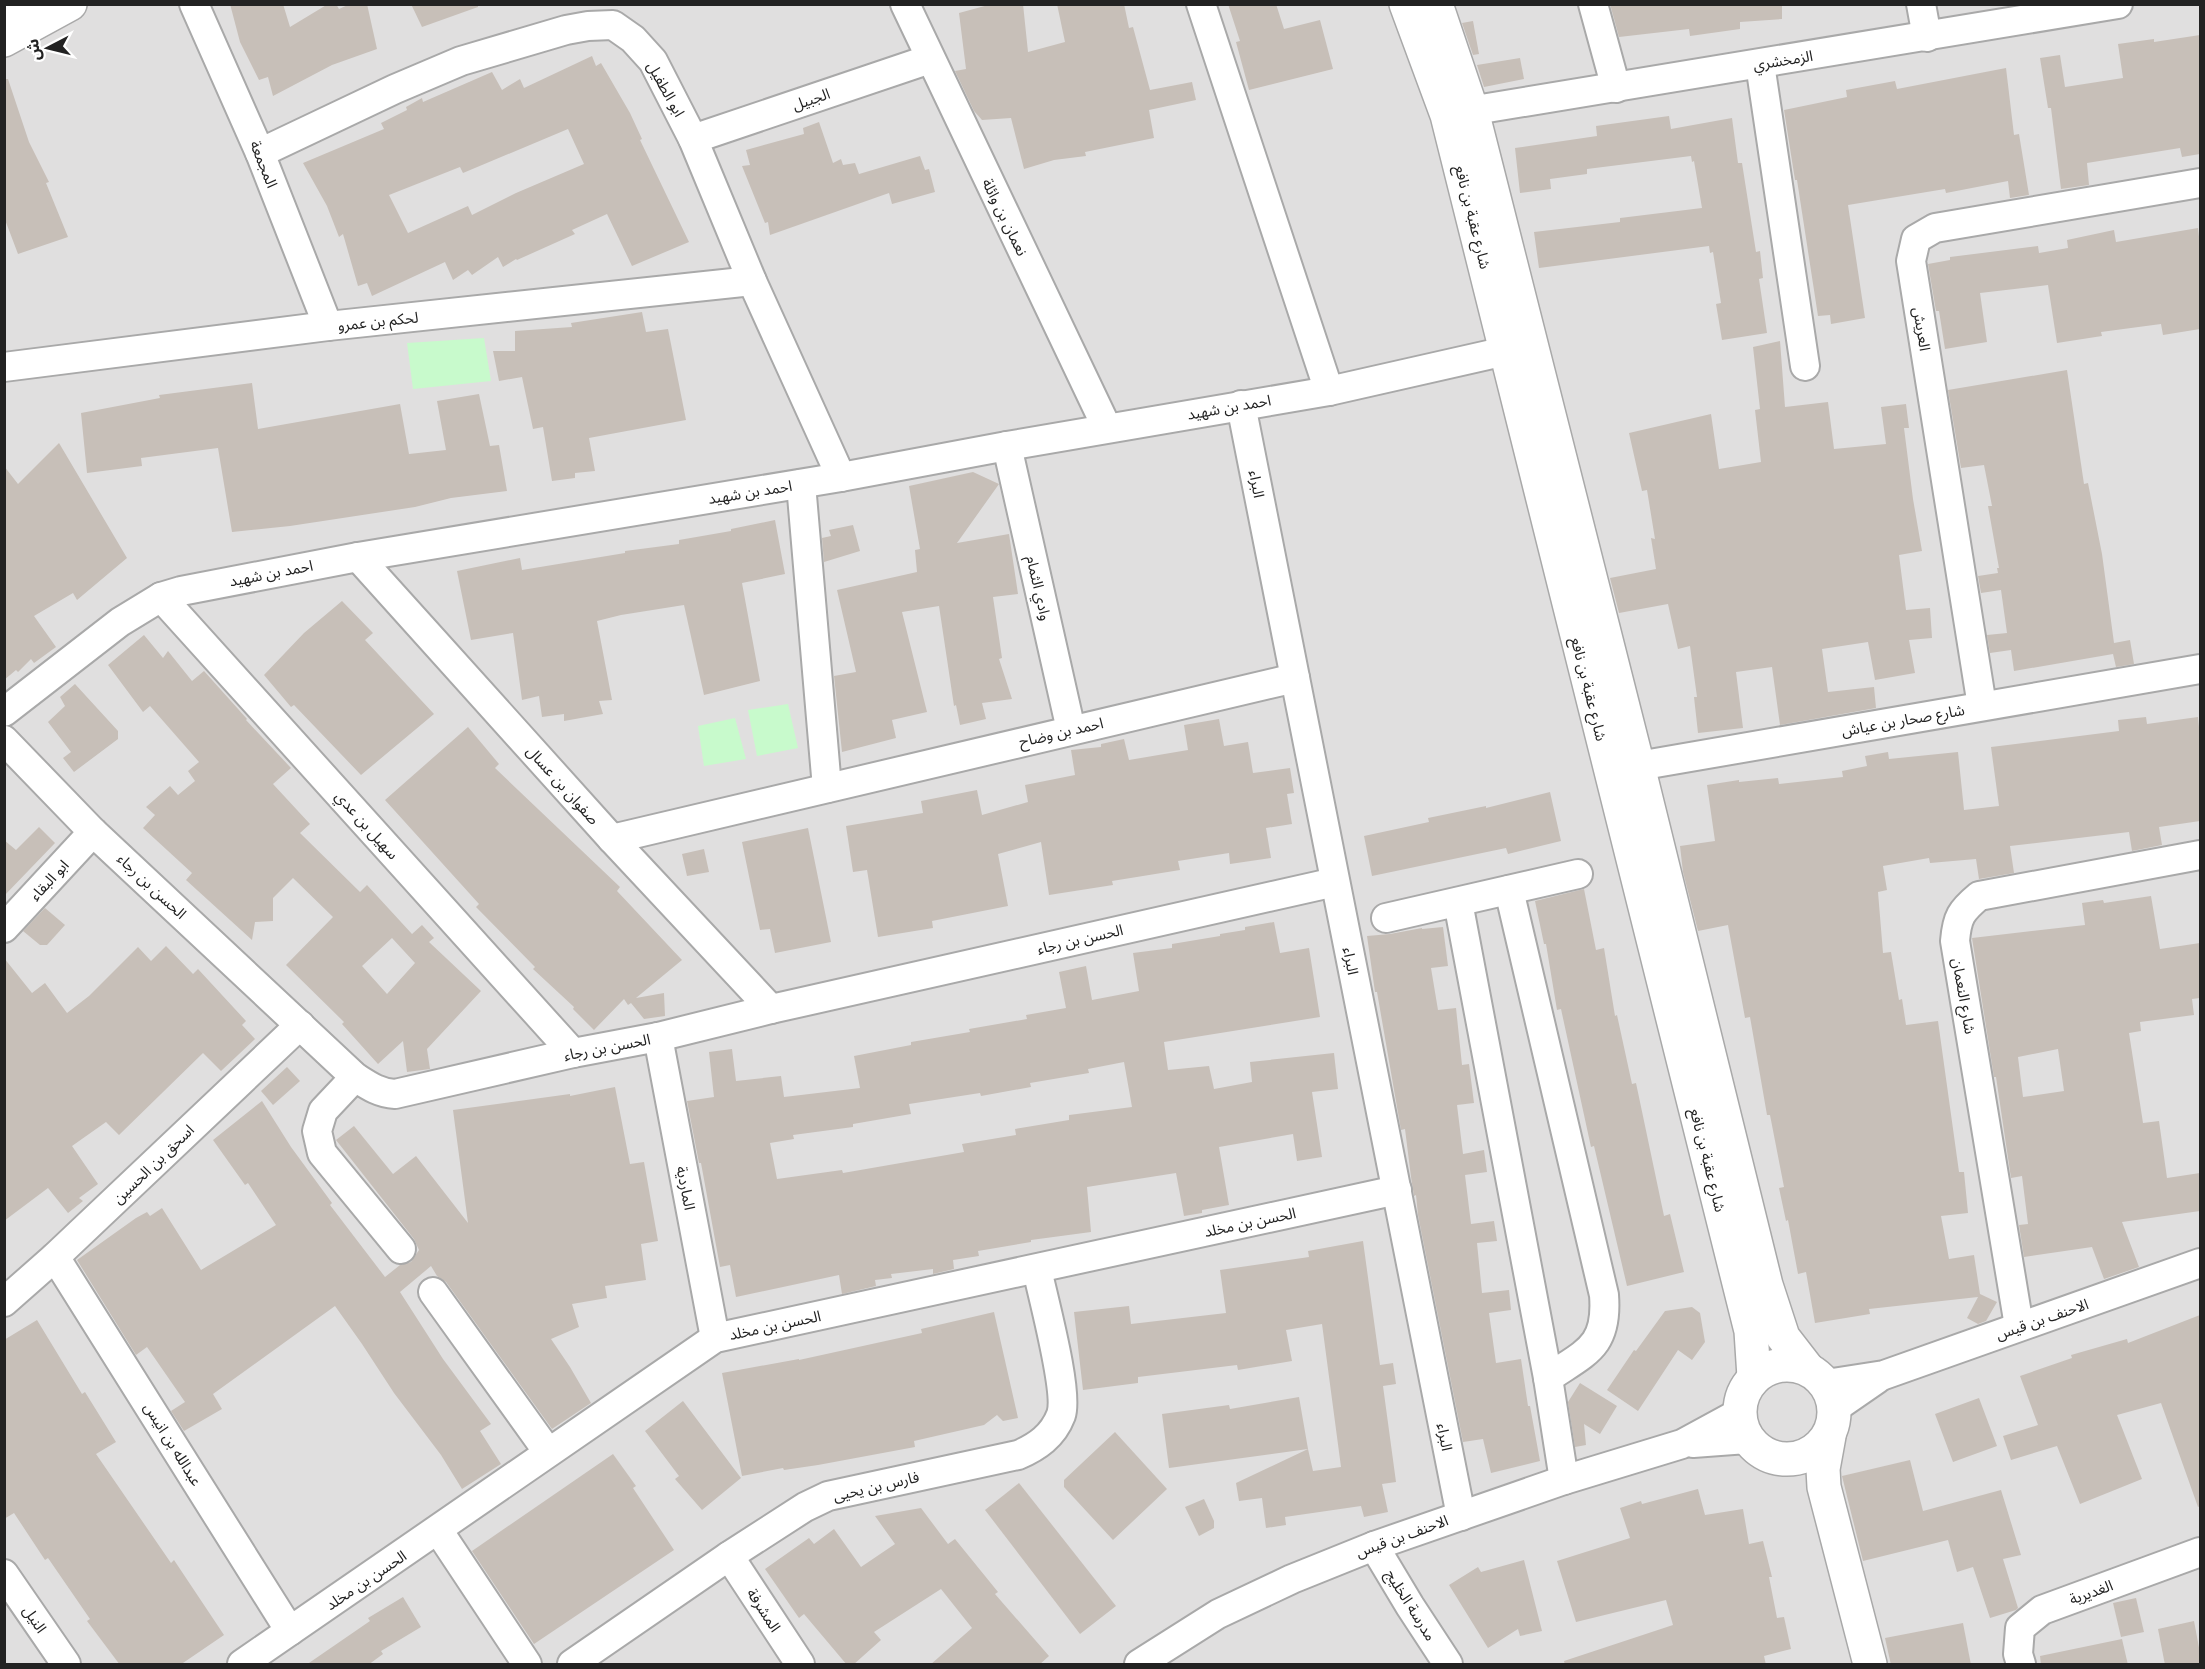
<svg xmlns="http://www.w3.org/2000/svg" width="2205" height="1669" font-family="Mulish,'Noto Sans Arabic',sans-serif">
<style>
.residential{fill:#e0dfdf}
.park{fill:#c8facc}
.building{fill:#c7bfb8;fill-rule:evenodd}
.lines{fill:none;stroke-linecap:round;stroke-linejoin:round}
.minor-casing{stroke:#a9a9a9;stroke-width:32}
.tertiary-casing{stroke:#a9a9a9;stroke-width:36}
.minor{stroke:#fff;stroke-width:28}
.tertiary{stroke:#fff;stroke-width:33}
.labels{text-anchor:middle;dominant-baseline:central;stroke-width:4.5;stroke-linejoin:round;paint-order:stroke}
.street-label{font-size:15px;fill:#222;stroke:#fff}
</style>
<rect width="100%" height="100%" fill="#f2efe9"/>
<!-- residential -->
<rect class="residential" x="5" y="5" width="2195" height="1659"/>
<!-- park -->
<g class="park">
<polygon points="484,338 491,381 413,389 407,343"/>
<polygon points="788,704 798,748 757,756 748,710"/>
<polygon points="735,718 746,759 704,766 698,726"/>
</g>
<!-- building -->
<g class="building">
<polygon points="230,4 283,4 290,27 328,4 336,4 339,9 350,4 367,4 377,49 332,65 273,96 268,77 259,80 240,42"/>
<polygon points="411,4 478,4 478,7 422,27"/>
<polygon points="992,4 1023,4 1028,52 1065,42 1057,4 1124,4 1129,28 1133,27 1150,90 1192,82 1196,100 1149,110 1154,138 1085,152 1086,156 1054,160 1024,169 1011,118 982,120 974,111 955,71 966,69 959,13"/>
<polygon points="1228,4 1276,4 1284,29 1320,20 1333,69 1249,90 1236,42 1240,41"/>
<polygon points="1610,4 1782,4 1782,19 1740,22 1740,29 1690,36 1689,29 1619,37"/>
<polygon points="1473,21 1479,54 1473,55 1462,23"/>
<polygon points="2200,35 2200,154 2182,157 2180,148 2087,163 2089,185 2061,189 2051,108 2048,108 2040,58 2060,55 2065,87 2123,78 2118,44 2154,39 2154,42"/>
<path d="M592 56 596 66 601 63 630 113 642 139 640 140 689 242 632 266 607 214 572 230 575 234 517 260 516 259 503 267 498 257 472 275 468 270 453 280 445 262 372 296 367 283 358 286 343 234 339 237 327 206 303 163 384 129 381 123 407 110 406 107 422 98 423 102 492 72 502 90 520 79 524 88ZM568 129 584 164 516 193 472 215 468 206 408 233 389 195 460 167 463 173Z"/>
<polygon points="1520,58 1524,79 1484,87 1477,65"/>
<polygon points="2006,68 2014,135 2019,134 2029,195 2010,198 2008,181 1946,193 1945,189 1848,205 1865,318 1831,324 1830,315 1818,316 1797,180 1795,180 1784,110 1847,97 1846,90 1895,81 1897,89"/>
<polygon points="4,79 8,79 29,142 49,182 46,183 68,237 18,254 4,217"/>
<polygon points="1669,116 1671,129 1732,118 1738,163 1742,163 1756,252 1760,251 1763,278 1759,279 1767,333 1722,340 1716,304 1721,303 1713,252 1710,253 1709,246 1539,268 1534,232 1620,222 1620,218 1702,208 1694,161 1692,162 1691,156 1587,169 1587,174 1550,179 1551,189 1520,193 1515,148 1597,136 1596,126"/>
<polygon points="819,122 833,163 841,159 843,165 855,163 859,174 920,156 925,170 929,169 935,192 892,204 889,193 770,235 768,222 765,223 742,166 750,165 746,150 804,134 803,128"/>
<polygon points="2198,228 2200,245 2200,329 2163,335 2161,324 2101,332 2102,336 2057,343 2048,285 1980,293 1987,342 1945,349 1939,311 1936,311 1928,264 1950,260 1950,257 2038,246 2039,253 2068,248 2067,240 2114,230 2116,242"/>
<polygon points="642,312 646,332 668,329 686,420 589,438 595,471 575,473 575,478 552,481 543,427 533,429 522,377 499,381 493,351 515,351 515,331 572,327 571,323"/>
<polygon points="1780,341 1785,407 1828,402 1834,449 1886,444 1881,407 1906,404 1909,428 1904,428 1913,499 1922,551 1899,555 1906,610 1930,608 1932,638 1909,640 1915,673 1875,680 1868,642 1822,649 1828,692 1874,687 1876,708 1780,725 1772,667 1736,672 1743,728 1698,733 1694,697 1697,697 1690,646 1678,649 1668,604 1619,613 1610,578 1656,569 1651,538 1655,539 1647,490 1642,491 1629,433 1711,414 1719,469 1761,462 1755,410 1760,409 1753,347"/>
<polygon points="2067,370 2084,484 2088,483 2102,554 2114,643 2130,640 2134,664 2116,667 2113,654 2014,671 2011,650 1990,653 1987,635 2007,633 2001,590 1981,593 1978,576 1998,573 1997,568 1999,568 1988,506 1992,506 1984,465 1961,468 1948,390"/>
<polygon points="252,383 258,429 400,404 409,454 446,450 437,401 479,394 490,446 499,445 507,491 451,498 415,507 290,526 232,532 218,448 141,458 142,466 87,473 81,413 160,398 159,395"/>
<polygon points="59,443 127,558 77,600 73,593 34,616 56,647 34,663 31,659 18,672 16,670 4,680 4,466 18,484"/>
<polygon points="973,472 999,484 957,543 1009,534 1018,594 993,597 1002,658 999,659 1012,699 982,703 986,719 960,725 956,705 954,706 939,606 902,612 927,712 892,720 896,738 842,752 834,676 856,672 837,590 917,572 915,550 920,549 909,486"/>
<polygon points="775,520 785,574 742,583 760,681 704,695 684,605 621,615 597,621 612,700 599,701 603,714 564,721 564,714 542,717 539,696 522,700 513,633 471,640 457,571 520,558 522,570 625,553 625,551 679,544 679,540 731,531 731,529"/>
<polygon points="853,525 860,551 824,562 822,538 831,536 829,530"/>
<polygon points="342,601 373,633 365,640 434,714 361,775 294,705 291,707 264,675 304,633"/>
<path d="M144 635 163 658 168 651 192 681 204 671 247 719 246 720 291 768 273 784 310 824 300 833 360 892 367 885 412 934 422 925 434 938 429 942 481 991 427 1049 430 1069 407 1072 403 1041 378 1064 342 1024 344 1022 286 965 333 917 293 878 273 898V921L255 922 252 940 186 880 192 873 143 828 155 815 146 807 170 786 178 795 195 781 188 771 199 762 150 706 143 712 108 665ZM392 938 415 963 387 994 362 966Z"/>
<polygon points="75,684 118,731 118,739 74,772 63,758 71,752 48,722 65,706 60,697"/>
<polygon points="2146,717 2147,724 2198,717 2200,737 2200,821 2159,827 2162,845 2132,851 2129,832 2010,846 2014,873 1979,879 1976,859 1930,863 1929,858 1883,866 1887,890 1878,892 1883,953 1891,952 1899,1000 1902,999 1906,1025 1938,1021 1959,1172 1964,1172 1968,1213 1941,1216 1949,1259 1974,1255 1980,1294 1997,1302 1986,1321 1978,1324 1967,1318 1978,1297 1869,1309 1870,1314 1815,1323 1806,1272 1798,1274 1788,1220 1786,1221 1779,1188 1784,1187 1770,1115 1767,1115 1750,1017 1745,1018 1728,925 1698,931 1683,872 1680,846 1715,841 1707,785 1739,780 1739,782 1778,778 1779,784 1843,777 1842,771 1867,766 1865,756 1888,752 1889,759 1958,752 1964,810 1999,806 1991,747 2119,731 2118,720"/>
<polygon points="1219,719 1224,746 1248,742 1253,773 1290,768 1294,793 1287,794 1292,824 1266,828 1271,858 1230,864 1229,853 1178,861 1180,870 1112,881 1113,885 1049,895 1041,842 998,854 1008,906 932,921 933,928 878,937 867,870 853,872 846,826 923,813 921,801 977,790 982,815 1028,802 1025,785 1075,775 1071,750 1101,747 1101,744 1124,739 1129,760 1188,750 1184,725"/>
<polygon points="468,727 499,764 495,768 620,887 617,891 682,960 636,998 664,993 665,1016 644,1019 631,1003 628,1005 624,999 594,1030 573,1009 574,1007 533,969 535,967 476,907 479,904 385,800"/>
<polygon points="1550,792 1561,841 1508,854 1506,848 1372,876 1364,836 1429,822 1428,818 1486,806 1486,808"/>
<polygon points="39,827 55,843 4,896 4,840 16,850"/>
<polygon points="808,828 831,942 775,953 770,929 760,930 742,842"/>
<polygon points="704,849 709,872 687,876 682,854"/>
<polygon points="1584,889 1596,950 1604,948 1615,1016 1617,1015 1632,1084 1636,1083 1664,1216 1670,1214 1684,1272 1627,1286 1594,1146 1591,1147 1561,1009 1557,1010 1546,944 1544,944 1535,901"/>
<path d="M2151 896 2160 949 2200 943V998L2192 999 2194 1015 2140 1022 2141 1031 2129 1033 2143 1123 2159 1121 2167 1178 2200 1173V1211L2122 1222 2139 1267 2104 1279 2092 1247 2024 1257 2019 1225 2028 1224 2022 1176 2011 1178 1996 1077H1994L1972 938 2085 925 2082 903 2103 900 2104 903ZM2058 1049 2064 1091 2023 1097 2018 1057Z"/>
<polygon points="45,908 65,925 47,945 40,945 23,931"/>
<path d="M1274 922 1280 953 1309 948 1320 1017 1164 1042 1168 1070 1209 1066 1214 1089 1252 1082 1250 1062 1334 1053 1338 1089 1312 1092 1322 1157 1297 1161 1293 1134 1219 1147 1229 1205 1202 1210V1213L1184 1216 1176 1173 1087 1187 1091 1232 1031 1240V1242L978 1251 979 1256 953 1260 954 1269 933 1274V1269L891 1274 892 1278 875 1280 876 1286 842 1294 839 1275 736 1297 730 1265 720 1267 701 1163H699L687 1101 714 1097 709 1052 732 1049 736 1081 781 1076 784 1097 860 1088 854 1056 911 1045V1042L970 1032 969 1029 1027 1019 1026 1015 1066 1008 1059 972 1086 966 1092 1000 1139 991 1133 953 1172 948V944L1220 936V934L1245 930V927ZM1124 1062 1132 1107 1069 1115V1120L1015 1129 1016 1135 962 1144 964 1152 843 1173 842 1170 777 1179 770 1143 794 1139 793 1135 853 1127V1124L911 1114 909 1104 980 1093 981 1096 1031 1087 1030 1083 1089 1073 1088 1069Z"/>
<polygon points="1443,927 1448,966 1431,968 1438,1010 1456,1008 1462,1065 1469,1064 1474,1103 1457,1105 1463,1154 1484,1150 1487,1172 1465,1175 1471,1224 1494,1221 1497,1241 1477,1243 1482,1293 1509,1290 1511,1310 1489,1313 1496,1363 1521,1359 1528,1406 1530,1406 1540,1461 1491,1473 1483,1439 1463,1442 1418,1215 1416,1195 1414,1196 1411,1177 1405,1129 1401,1130 1377,992 1375,992 1367,936 1390,934 1422,928 1422,929"/>
<polygon points="166,946 193,974 198,969 246,1021 242,1025 255,1039 221,1071 203,1053 119,1135 106,1122 72,1146 98,1184 79,1198 83,1201 68,1213 48,1188 4,1221 4,958 32,993 45,983 67,1013 89,996 138,947 151,961"/>
<polygon points="287,1067 300,1081 273,1105 261,1091"/>
<polygon points="615,1087 630,1164 644,1162 658,1241 641,1244 646,1280 605,1286 607,1298 572,1304 579,1327 551,1339 570,1367 591,1403 552,1429 446,1282 437,1276 431,1266 400,1292 443,1359 491,1424 480,1431 501,1464 462,1489 441,1455 394,1393 362,1344 335,1306 213,1394 222,1409 184,1431 171,1411 185,1402 147,1347 136,1355 77,1260 136,1218 147,1212 150,1216 162,1208 201,1270 276,1225 248,1183 245,1185 213,1140 262,1101 291,1147 332,1203 330,1205 385,1277 400,1265 411,1262 419,1250 414,1239 336,1140 354,1126 393,1174 416,1156 468,1223 453,1110 570,1094 570,1096"/>
<polygon points="1363,1241 1380,1365 1393,1363 1396,1384 1383,1386 1396,1482 1382,1484 1388,1512 1364,1517 1361,1506 1285,1517 1286,1525 1266,1528 1262,1498 1239,1501 1236,1483 1308,1449 1313,1471 1341,1467 1322,1324 1286,1330 1292,1361 1238,1370 1237,1365 1138,1377 1138,1383 1083,1390 1074,1312 1129,1306 1131,1324 1226,1313 1220,1270 1309,1257 1308,1251"/>
<polygon points="1692,1307 1700,1313 1705,1342 1692,1360 1678,1350 1638,1411 1607,1390 1634,1350 1636,1351 1665,1311"/>
<polygon points="994,1312 1018,1418 1003,1421 997,1415 984,1425 914,1441 915,1447 818,1465 784,1470 783,1468 742,1476 722,1373 799,1359 799,1360 922,1333 921,1329"/>
<polygon points="2200,1315 2200,1506 2198,1507 2161,1403 2117,1415 2142,1479 2080,1504 2057,1446 2011,1460 2003,1436 2038,1425 2020,1376 2072,1358 2071,1355 2127,1339 2128,1343"/>
<polygon points="37,1320 82,1394 85,1392 116,1442 96,1454 171,1563 174,1560 224,1635 180,1665 120,1665 87,1621 90,1619 48,1558 45,1560 14,1513 4,1519 4,1340"/>
<polygon points="1580,1383 1617,1406 1600,1434 1584,1424 1586,1445 1575,1447 1568,1402"/>
<polygon points="1299,1397 1308,1449 1169,1468 1162,1414 1229,1405 1230,1409"/>
<polygon points="1979,1398 1997,1446 1953,1462 1935,1414"/>
<polygon points="683,1401 741,1478 702,1510 675,1479 679,1476 645,1431"/>
<polygon points="1115,1432 1167,1489 1113,1540 1064,1487 1064,1480"/>
<polygon points="613,1454 636,1486 633,1488 674,1550 534,1644 472,1551"/>
<polygon points="1910,1460 1923,1511 2001,1490 2021,1555 2003,1559 2018,1608 2016,1610 1990,1618 1973,1567 1957,1572 1948,1540 1863,1561 1842,1476"/>
<polygon points="1019,1483 1116,1606 1080,1634 985,1510"/>
<polygon points="1698,1489 1705,1515 1743,1509 1749,1544 1763,1541 1772,1577 1769,1577 1777,1618 1784,1617 1791,1649 1764,1656 1766,1665 1565,1665 1564,1661 1673,1625 1666,1600 1576,1622 1557,1561 1630,1538 1620,1508 1641,1501 1642,1504"/>
<polygon points="1204,1499 1214,1521 1214,1528 1199,1536 1185,1507"/>
<polygon points="921,1508 948,1544 955,1539 998,1592 995,1594 1049,1656 1039,1665 930,1665 972,1628 941,1589 874,1632 881,1640 853,1665 847,1665 804,1614 799,1618 765,1569 809,1538 814,1544 834,1529 861,1567 895,1544 875,1516"/>
<polygon points="1524,1560 1542,1631 1520,1636 1518,1629 1488,1648 1449,1585 1478,1567 1481,1572"/>
<polygon points="403,1597 421,1627 381,1651 383,1654 368,1665 306,1665 370,1621 368,1618"/>
<polygon points="2136,1598 2144,1632 2121,1637 2113,1603"/>
<polygon points="2194,1621 2200,1653 2200,1665 2165,1665 2158,1629"/>
<polygon points="1963,1623 1971,1665 1891,1665 1885,1638"/>
<polygon points="2122,1639 2128,1665 2041,1665 2040,1656"/>
</g>
<g class="lines">
<!-- minor casing -->
<g class="minor-casing">
<g id="minor">
<polyline points="194,4 260,153 328,326"/>
<polyline points="905,4 1107,428"/>
<polyline points="1201,4 1329,391"/>
<polyline points="1593,4 1616,88"/>
<polyline points="1921,4 1927,37"/>
<polyline points="1760,64 1805,366"/>
<polyline points="1451,114 2118,4"/>
<polyline points="693,139 930,59"/>
<polyline points="260,153 395,89 461,61 566,30 588,26 613,25 633,39 653,61 693,139 752,281 841,477"/>
<polyline points="4,367 328,326 752,281"/>
<polyline points="1241,405 1461,1516"/>
<polyline points="1007,446 1071,730"/>
<polyline points="801,484 827,788"/>
<polyline points="358,557 612,839 771,1009"/>
<polyline points="161,597 573,1053"/>
<polyline points="1982,706 1911,261 1916,239 1935,228 2200,183"/>
<polyline points="4,712 120,622 161,597 181,591 358,557 841,477 1007,446 1329,391 1528,346"/>
<path d="M4 740 93 832 355 1077C369 1086 379 1093 395 1094L573 1053 658 1037 771 1009 1335 882"/>
<polyline points="1617,765 1638,766 2200,669"/>
<polyline points="612,839 1295,678"/>
<path d="M1458 902 1548 1378C1586 1352 1608 1347 1604 1295L1509 890"/>
<polyline points="1386,918 1578,874"/>
<polyline points="4,928 93,832"/>
<polyline points="658,1037 715,1338"/>
<polyline points="355,1077 323,1111 317,1131 322,1153 401,1249"/>
<polyline points="55,1257 290,1631"/>
<polyline points="433,1292 548,1452"/>
<polyline points="4,1302 55,1257 300,1025"/>
<path d="M2019 1326 1955 941C1957 917 1961 911 1979 896L2200 855"/>
<polyline points="1548,1378 1564,1480"/>
<polyline points="1826,1384 1884,1375 2200,1263"/>
<polyline points="1835,1408 1877,1379"/>
<polyline points="1693,1443 1747,1439"/>
<polyline points="438,1530 527,1664"/>
<polyline points="1374,1546 1410,1606 1448,1664"/>
<polyline points="729,1556 800,1664"/>
<polyline points="4,1574 66,1664"/>
<polyline points="242,1664 715,1338 1397,1190"/>
<path d="M572 1664 729 1556 805 1507 828 1496 1018 1455C1037 1447 1053 1436 1061 1415 1069 1392 1043 1298 1037 1269"/>
<polyline points="1139,1664 1218,1614 1292,1579 1374,1546 1564,1480 1682,1444 1739,1413"/>
<polyline points="2021,1664 2018,1654 2020,1628 2042,1610 2200,1552"/>
</g>
</g>
<!-- tertiary casing -->
<g class="tertiary-casing">
<g id="tertiary">
<polyline points="1406,4 1447,115 1751,1331 1754,1377"/>
<polyline points="1436,4 1472,111 1638,766 1766,1285 1783,1337 1807,1368"/>
<polyline points="4,13 21,4"/>
<polyline points="4,40 70,4"/>
<circle cx="1787" cy="1412" r="47"/>
<polyline points="1829,1436 1823,1469 1824,1487 1870,1664"/>
</g>
</g>
<!-- minor -->
<use href="#minor" class="minor"/>
<!-- tertiary -->
<use href="#tertiary" class="tertiary"/>
</g>
<g class="labels">
<!-- street labels -->
<g class="street-label">
<text transform="translate(1783 60) rotate(-9)">الزمخشري</text>
<text transform="translate(666 89) rotate(61)">ابو الطفيل</text>
<text transform="translate(811 99) rotate(-19)">الجبيل</text>
<text transform="translate(264 164) rotate(68)">المجمعة</text>
<text transform="translate(1005 217) rotate(64)">نعمان بن وائلة</text>
<text transform="translate(1473 217) rotate(76)">شارع عقبة بن نافع</text>
<text transform="translate(378 321) rotate(-6)">لحكم بن عمرو</text>
<text transform="translate(1922 329) rotate(81)">العريش</text>
<text transform="translate(1229 407) rotate(-10)">احمد بن شهيد</text>
<text transform="translate(1257 484) rotate(79)">البراء</text>
<text transform="translate(750 492) rotate(-9)">احمد بن شهيد</text>
<text transform="translate(271 573) rotate(-11)">احمد بن شهيد</text>
<text transform="translate(1039 588) rotate(77)">وادي الثمام</text>
<text transform="translate(1589 689) rotate(76)">شارع عقبة بن نافع</text>
<text transform="translate(1903 720) rotate(-10)">شارع صحار بن عياش</text>
<text transform="translate(1061 732) rotate(-13)">احمد بن وضاح</text>
<text transform="translate(563 785) rotate(48)">صفوان بن عسال</text>
<text transform="translate(367 825) rotate(48)">سهيل بن عدي</text>
<text transform="translate(49 880) rotate(-47)">ابو البقاء</text>
<text transform="translate(152 886) rotate(43)">الحسن بن رجاء</text>
<text transform="translate(1080 939) rotate(-13)">الحسن بن رجاء</text>
<text transform="translate(1351 961) rotate(79)">البراء</text>
<text transform="translate(1964 996) rotate(80)">شارع النعمان</text>
<text transform="translate(607 1047) rotate(-11)">الحسن بن رجاء</text>
<text transform="translate(1708 1160) rotate(76)">شارع عقبة بن نافع</text>
<text transform="translate(153 1164) rotate(-44)">اسحق بن الحسين</text>
<text transform="translate(686 1188) rotate(79)">الماردية</text>
<text transform="translate(1250 1222) rotate(-12)">الحسن بن مخلد</text>
<text transform="translate(2042 1319) rotate(-19)">الاحنف بن قيس</text>
<text transform="translate(775 1325) rotate(-12)">الحسن بن مخلد</text>
<text transform="translate(1445 1437) rotate(79)">البراء</text>
<text transform="translate(173 1444) rotate(58)">عبدالله بن انيس</text>
<text transform="translate(876 1486) rotate(-13)">فارس بن يحيى</text>
<text transform="translate(1402 1536) rotate(-20)">الاحنف بن قيس</text>
<text transform="translate(366 1580) rotate(-34)">الحسن بن مخلد</text>
<text transform="translate(2091 1592) rotate(-20)">الغديرية</text>
<text transform="translate(1411 1605) rotate(58)">مدرسة الخليج</text>
<text transform="translate(764 1610) rotate(57)">المشرفة</text>
<text transform="translate(35 1619) rotate(56)">النيل</text>
</g>
</g>
<!-- border -->
<rect width="2205" height="1669" fill="none" stroke="#222222" stroke-width="12"/>
<!-- north arrow -->
<g transform="translate(48 48) rotate(263)" stroke="#ffffff" stroke-width="4.5" paint-order="stroke">
<path d="M0-4.5L10 22L0 15L-10 22Z" fill="#222222"/>
<text y="-9" font-size="16" font-weight="bold" text-anchor="middle" fill="#222222">ش</text>
</g>
</svg>
